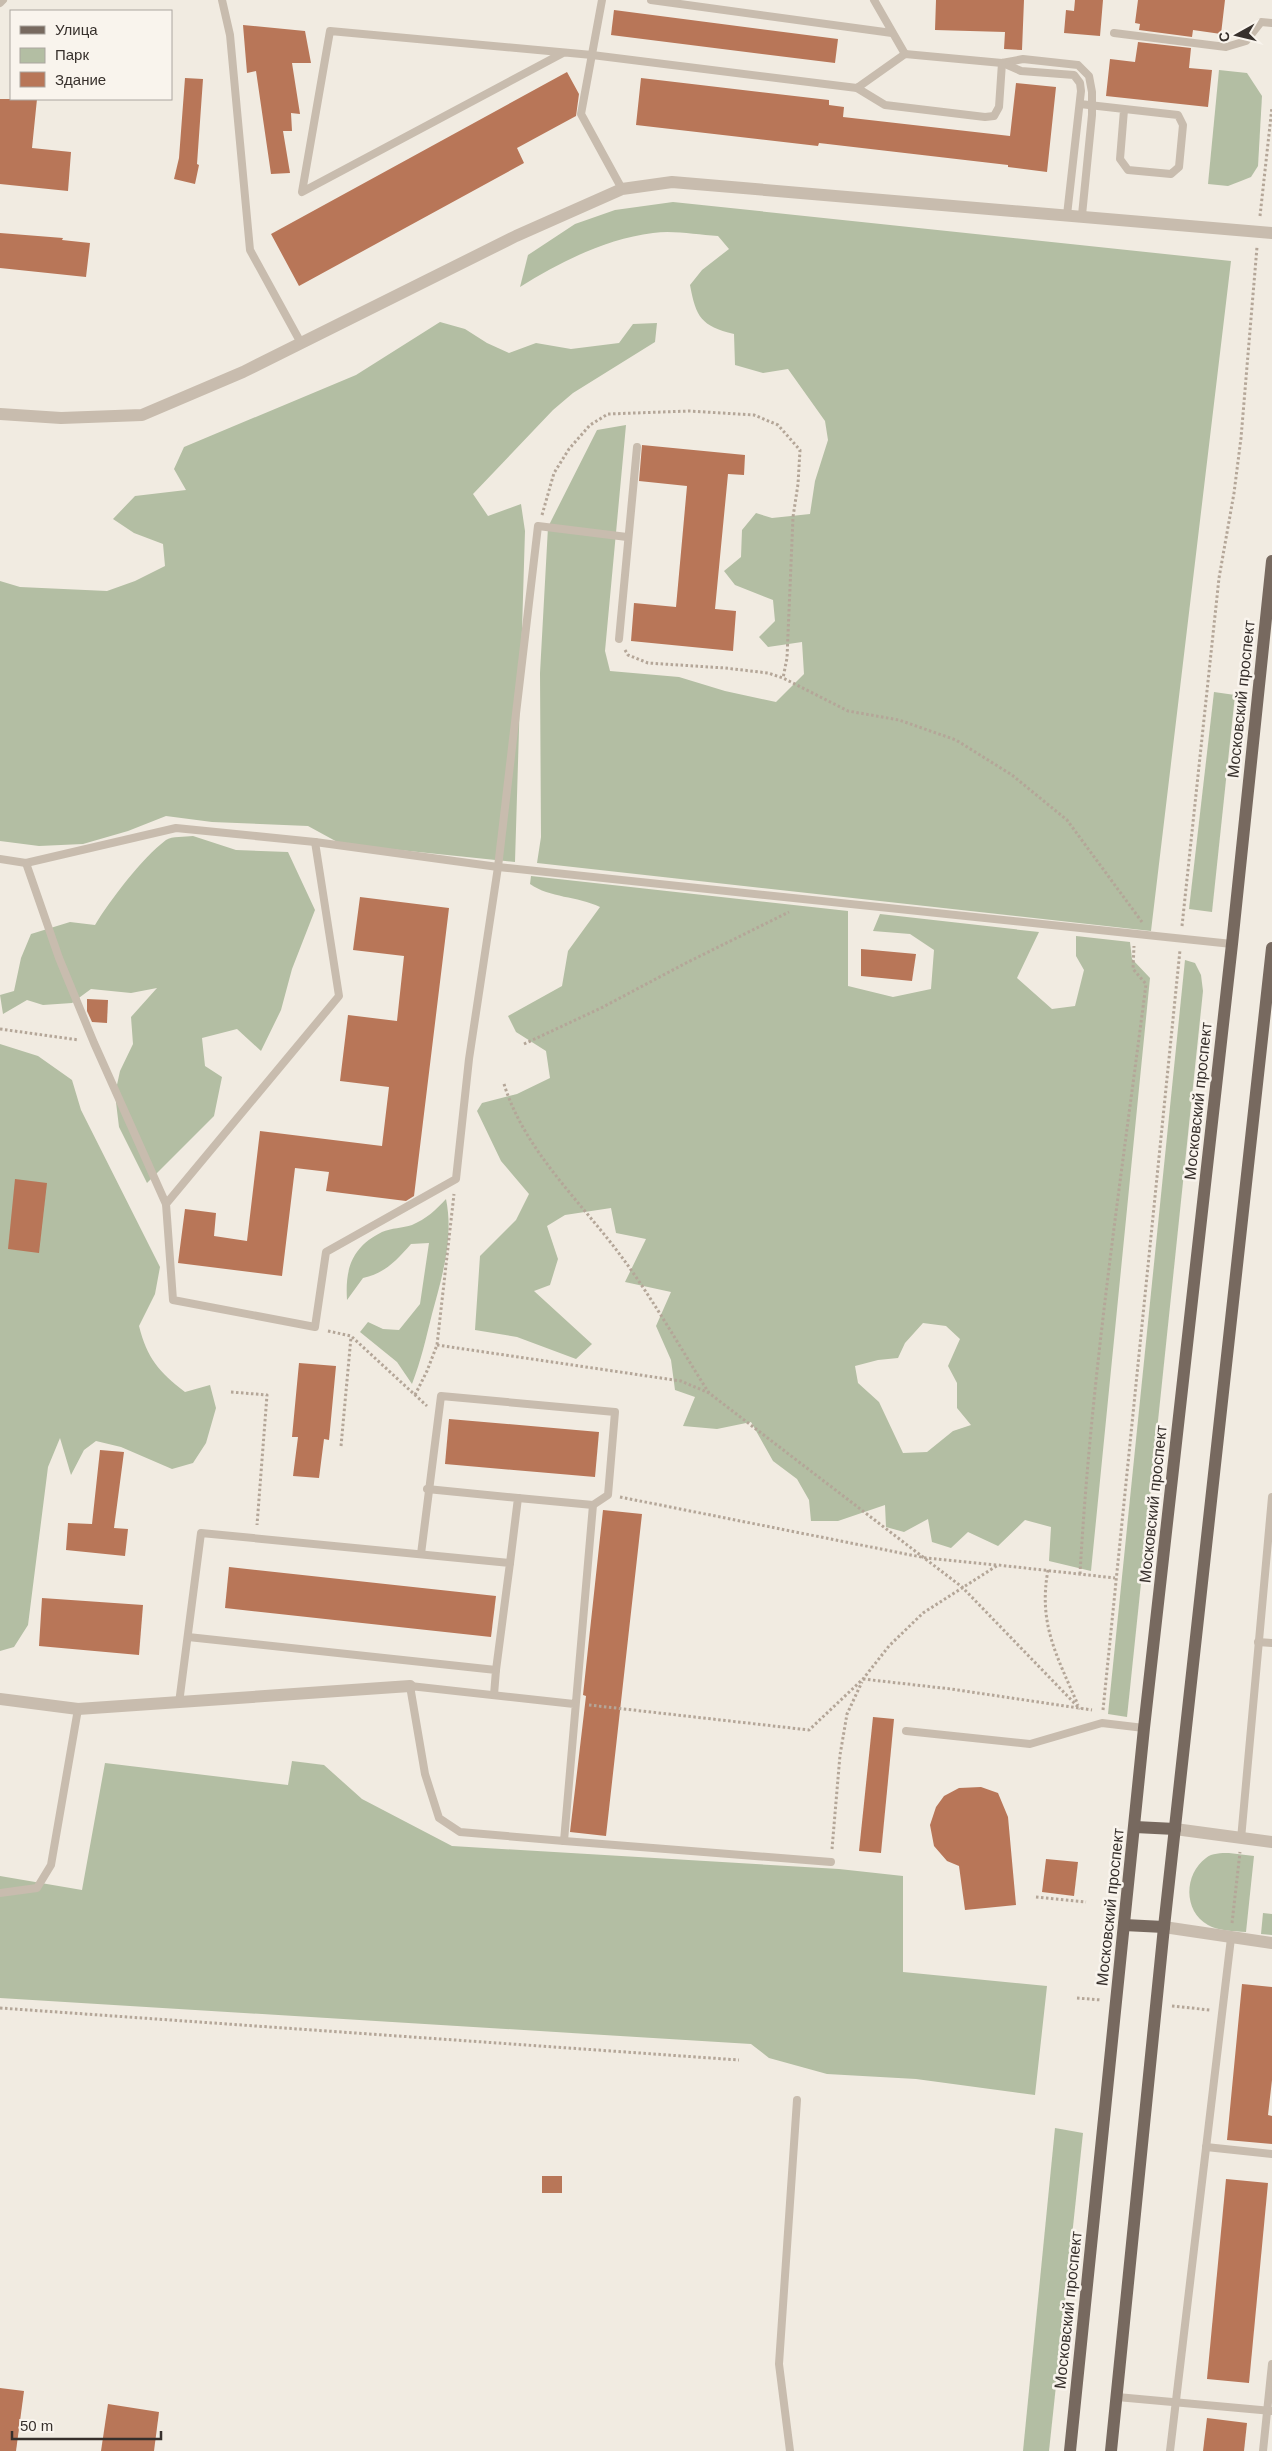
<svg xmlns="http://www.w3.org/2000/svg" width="1272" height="2451" font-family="Arial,sans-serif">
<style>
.green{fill:#b3bea3;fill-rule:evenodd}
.building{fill:#b87658}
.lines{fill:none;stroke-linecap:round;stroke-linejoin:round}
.path{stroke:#b4a698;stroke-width:3;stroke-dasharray:2.5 2.5;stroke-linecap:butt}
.service{stroke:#c8bcae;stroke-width:8}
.minor{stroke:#c8bcae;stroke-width:12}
.tertiary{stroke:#c8bcae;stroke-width:12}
.primary{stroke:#77695f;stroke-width:12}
.labels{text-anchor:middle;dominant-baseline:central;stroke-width:5;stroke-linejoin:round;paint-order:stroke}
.street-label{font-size:16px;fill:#37302c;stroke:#f9f4ed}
</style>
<rect width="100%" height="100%" fill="#f1ebe1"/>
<!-- green -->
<g class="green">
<polygon points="1219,70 1247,73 1262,96 1258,166 1251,177 1241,181 1228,186 1208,184"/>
<path d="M673 202 1231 261 1151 931 537 863 541 837 540 673 548 527 597 430 626 425 605 651 610 671 679 677 725 691 776 702 804 674 802 642 768 647 759 637 775 621 773 600 735 585 724 571 741 557 742 530 756 513 772 518 810 514 815 481 828 440 825 421 788 369 763 373 735 365 734 334C701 326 696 317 690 285L702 270 729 249 718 236C697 235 674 230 653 233 605 239 560 262 520 287L528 255 575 224 615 210Z"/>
<polygon points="440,322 465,329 487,343 509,353 536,343 571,349 619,343 633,324 657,323 655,342 573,393 553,410 473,494 488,516 521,504 525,531 515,862 341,844 308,826 212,822 166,816 128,831 83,844 39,846 0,841 0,581 20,587 107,591 135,581 165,566 163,544 134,533 113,519 135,496 186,490 174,469 184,447 356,375"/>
<polygon points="1214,692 1235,695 1212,912 1189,909"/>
<path d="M193 836 236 850 288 852 315 910 292 969 281 1010 261 1051 237 1029 202 1038 205 1066 222 1077 214 1116 147 1183 119 1127 115 1094 120 1071 133 1044 131 1017 157 988 131 993 91 989 72 1003 43 1005 27 1000 3 1014 0 995 14 991 21 958 31 934 70 922 95 925C111 899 142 858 166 840 172 836 185 837 193 836Z"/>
<path d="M531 876 848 911V986L893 997 931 989 934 950 910 934 873 931 880 914 1039 932 1017 978 1052 1009 1075 1006 1084 970 1076 956V936L1130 942 1132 959 1150 978 1091 1571 1049 1561 1051 1527 1025 1520 998 1546 968 1532 951 1548 932 1542 928 1519 904 1532 886 1527 885 1505 838 1521H811L809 1500 797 1479 773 1461 751 1422 717 1429 683 1426 695 1397 675 1390 671 1360 656 1326 671 1292 625 1282 646 1239 616 1233 611 1208 565 1215 547 1226 558 1259 550 1285 534 1291 592 1344 576 1359 517 1337 475 1330 480 1256 516 1220 529 1194 501 1161 477 1111 482 1103 517 1094 550 1078 546 1051 516 1032 508 1016 562 986 568 951 600 907C577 896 550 898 530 884ZM923 1323 946 1326 960 1339 948 1366 957 1383V1408L971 1425 953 1431 927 1452 903 1453 879 1402 858 1383 855 1366 878 1360 898 1358 905 1343Z"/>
<polygon points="1185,960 1195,963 1201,975 1203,991 1127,1717 1108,1714"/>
<path d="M0 1044 38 1056 72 1080 81 1110 160 1267 155 1294 139 1326C147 1358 159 1372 185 1392L210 1385 216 1408 206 1443 193 1463 172 1469 121 1447 96 1441 84 1450 71 1475 60 1438 48 1467 28 1625 14 1647 0 1651Z"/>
<path d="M446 1199C454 1238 442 1277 432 1314 426 1338 421 1361 412 1384L397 1362 360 1332 368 1322 383 1329 399 1330 420 1304 429 1243 411 1244C396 1261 385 1273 363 1278L347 1300C345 1268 352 1247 382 1232 391 1228 403 1228 412 1225 426 1219 436 1210 446 1199Z"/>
<polygon points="292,1761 324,1765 362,1799 452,1846 839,1869 903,1876 903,1972 1047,1986 1035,2095 916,2079 827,2074 769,2058 751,2044 0,1998 0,1876 82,1890 105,1763 288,1785"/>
<path d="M1229 1853 1254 1856 1246 1932C1234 1931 1218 1931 1208 1925 1183 1911 1184 1874 1206 1858 1212 1853 1221 1853 1229 1853Z"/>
<polygon points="1263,1913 1272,1914 1272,1935 1261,1934"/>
<polygon points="1055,2128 1083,2133 1049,2451 1023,2451"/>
</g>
<!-- building -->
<g class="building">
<polygon points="936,0 1024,0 1022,50 1004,49 1005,32 935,30"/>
<polygon points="1075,0 1103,0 1100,36 1064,33 1066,10 1074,11"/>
<polygon points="1138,0 1225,0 1221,34 1193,30 1192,37 1139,30 1140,24 1135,23"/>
<polygon points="614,10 838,39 835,63 611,35"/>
<polygon points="243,25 305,31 311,63 292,63 300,114 291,113 292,131 283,131 290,173 271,174 256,71 247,73"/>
<polygon points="1138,42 1191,48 1189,68 1212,70 1208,107 1106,96 1110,59 1135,62"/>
<polygon points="567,72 579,94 576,116 517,148 524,163 299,286 271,234"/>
<polygon points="185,78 203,79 197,164 199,165 195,184 174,179 179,158"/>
<polygon points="641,78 829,100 829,105 844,107 843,117 1010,136 1016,83 1056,87 1047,172 1008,167 1008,165 819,143 818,146 636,125"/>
<polygon points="0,99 37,99 32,148 71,152 68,191 0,184"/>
<polygon points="0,233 63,238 62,240 90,243 86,277 0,268"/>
<polygon points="642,445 745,455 744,475 728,474 715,609 736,611 733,651 631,641 634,603 676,607 687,486 639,481"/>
<polygon points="360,897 449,908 414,1196 406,1201 326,1191 329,1172 295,1168 282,1276 178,1263 185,1209 216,1213 214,1236 247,1241 260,1131 382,1146 389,1087 340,1081 348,1015 397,1021 404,956 353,950"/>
<polygon points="861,949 916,954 912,981 861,976"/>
<polygon points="87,999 108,1000 107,1023 92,1022 87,1011"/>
<polygon points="15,1179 47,1183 39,1253 8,1249"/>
<polygon points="299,1363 336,1366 329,1440 324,1439 319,1478 293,1476 298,1437 292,1437"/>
<polygon points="449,1419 599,1432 595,1477 445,1464"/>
<polygon points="100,1450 124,1452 114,1528 128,1529 125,1556 66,1550 68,1523 92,1524"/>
<polygon points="603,1510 642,1514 606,1836 570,1832 586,1696 583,1695"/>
<polygon points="229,1567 496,1596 491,1637 225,1608"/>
<polygon points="42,1598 143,1605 139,1655 39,1646"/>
<polygon points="873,1717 894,1719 881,1853 859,1851"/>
<polygon points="981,1787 998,1793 1008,1817 1016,1905 965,1910 959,1866 947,1861 934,1846 930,1825 936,1807 944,1796 959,1788"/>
<polygon points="1046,1859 1078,1862 1074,1896 1042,1892"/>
<polygon points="1242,1984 1272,1987 1272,2080 1268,2115 1272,2116 1272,2144 1227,2140"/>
<rect x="542" y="2176" width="20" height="17"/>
<polygon points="1226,2179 1268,2183 1249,2383 1207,2379"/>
<polygon points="0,2388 24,2391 16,2451 0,2451"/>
<polygon points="108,2404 159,2412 154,2451 101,2451"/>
<polygon points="1207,2418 1247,2423 1244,2451 1203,2451"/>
</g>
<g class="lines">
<!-- path -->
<g class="path">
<polyline points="1260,216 1272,107"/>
<polyline points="542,515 554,473 569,449 590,425 608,414 689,411 754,415 778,425 800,450 798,484 793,517 787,658 783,678"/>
<polyline points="625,650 628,655 648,663 725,668 768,673 783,678 848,711 899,720 956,740 1012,775 1067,820 1142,922"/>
<polyline points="1182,926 1219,578 1234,493 1241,438 1257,247"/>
<polyline points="0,1029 79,1040"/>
<polyline points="524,1044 601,1008 686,963 789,912"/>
<path d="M504 1084C524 1149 578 1199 618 1252 652 1297 679 1346 709 1393"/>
<polyline points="328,1331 351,1336 427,1406"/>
<polyline points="437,1345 681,1381 709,1393 962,1587 1080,1709"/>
<polyline points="231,1392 267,1395 257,1525"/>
<polyline points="415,1395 427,1371 437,1345 454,1194"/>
<polyline points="341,1446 351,1337"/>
<polyline points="620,1497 926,1558 997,1565"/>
<path d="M1048 1570C1038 1624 1057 1656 1078 1705"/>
<path d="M1080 1574C1091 1376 1121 1180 1146 984L1133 969 1134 946"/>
<polyline points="863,1679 951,1689 1092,1710"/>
<polyline points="589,1705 809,1730 863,1679 889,1646 923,1613 998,1565 1115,1578"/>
<polyline points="1103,1710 1180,950"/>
<polyline points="832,1849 840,1755 847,1714 862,1682"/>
<polyline points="1036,1897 1086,1902"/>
<polyline points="1232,1923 1240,1852"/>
<polyline points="1077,1998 1101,2000"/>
<polyline points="1172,2006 1210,2010"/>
<polyline points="0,2008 739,2060"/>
</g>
<!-- service -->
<g class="service">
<polyline points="222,0 230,35 250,250 301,343"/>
<polyline points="602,0 581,114 622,189"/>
<polyline points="651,0 892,33"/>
<polyline points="874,0 905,54"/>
<polyline points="0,3 3,0"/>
<polyline points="1114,33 1226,47 1246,41 1261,22 1272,23"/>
<polyline points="563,53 302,192 330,31 592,55 857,88 905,54 1002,63 1023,59 1078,65 1089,76 1092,92 1092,115 1082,215"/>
<polyline points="1003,63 1021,71 1074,75 1080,83 1081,91 1067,215"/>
<polyline points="857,88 885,105 985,117 994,116 999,107 1002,63"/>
<polyline points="1080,104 1178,115 1183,125 1179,167 1171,174 1128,170 1120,159 1124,110"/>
<polyline points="619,639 637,447"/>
<polyline points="315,842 339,996 166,1204 173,1300 315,1327 326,1252 456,1179 469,1059 498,867 538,526 627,537"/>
<polyline points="0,859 26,863 176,828 315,842 498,867 1232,944"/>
<polyline points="26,863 59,958 94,1043 166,1204"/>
<polyline points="427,1489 518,1498 510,1563"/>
<polyline points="518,1498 593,1505"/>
<polyline points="421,1554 441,1396 615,1412 608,1495 593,1505 564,1841 460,1832 439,1818 425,1774 410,1686 574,1704"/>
<polyline points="188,1637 496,1670 494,1695"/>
<polyline points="1258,1642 1272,1643"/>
<polyline points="179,1703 201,1533 510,1563 496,1670"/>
<polyline points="906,1731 1030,1744 1102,1723 1144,1728"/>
<polyline points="1241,1839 1272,1497"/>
<polyline points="564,1841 831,1862"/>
<polyline points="0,1893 37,1888 51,1865 78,1709"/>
<polyline points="1206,2147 1272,2154"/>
<polyline points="1117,2397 1272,2411"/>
<polyline points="790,2451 779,2364 797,2100"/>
<polyline points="1170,2451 1231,1938"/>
<polyline points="1263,2451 1272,2364"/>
</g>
<!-- minor -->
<g class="minor">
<polyline points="0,1699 78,1709 410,1686"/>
<polyline points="1175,1829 1272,1842"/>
<polyline points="1164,1927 1272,1943"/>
</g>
<!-- tertiary -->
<polyline class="tertiary" points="0,414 61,418 142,415 243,372 516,236 622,189 672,182 1272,233"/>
<!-- primary -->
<g class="primary">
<polyline points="1135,1827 1175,1829"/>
<polyline points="1124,1925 1164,1927"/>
<polyline points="1070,2451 1144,1728 1232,944 1272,561"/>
<polyline points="1111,2451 1164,1927 1272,948"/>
</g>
</g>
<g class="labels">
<!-- street labels -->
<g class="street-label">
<text transform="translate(1241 699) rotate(-84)">Московский проспект</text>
<text transform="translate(1198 1101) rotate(-84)">Московский проспект</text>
<text transform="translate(1153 1504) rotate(-84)">Московский проспект</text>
<text transform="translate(1110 1907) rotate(-84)">Московский проспект</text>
<text transform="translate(1068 2310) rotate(-84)">Московский проспект</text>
</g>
</g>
<!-- legend -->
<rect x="10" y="10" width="162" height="90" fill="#f9f4ed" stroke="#aba6a0"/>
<rect x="20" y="26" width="25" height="8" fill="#77695f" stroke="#aba6a0"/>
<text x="55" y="35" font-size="15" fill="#37302c">Улица</text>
<rect x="20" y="48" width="25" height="15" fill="#b3bea3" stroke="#aba6a0"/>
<text x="55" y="60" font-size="15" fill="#37302c">Парк</text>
<rect x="20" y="72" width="25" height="15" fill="#b87658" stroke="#aba6a0"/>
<text x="55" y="85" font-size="15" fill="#37302c">Здание</text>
<!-- north arrow -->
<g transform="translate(1237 35) rotate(262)" stroke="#f9f4ed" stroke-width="4" paint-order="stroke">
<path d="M0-4L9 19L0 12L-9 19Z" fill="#37302c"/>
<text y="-8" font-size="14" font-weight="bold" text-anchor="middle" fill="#37302c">С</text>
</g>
<!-- scale -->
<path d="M12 2431v8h149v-8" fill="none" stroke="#37302c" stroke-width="2.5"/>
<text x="20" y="2431" font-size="15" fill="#37302c" stroke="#f9f4ed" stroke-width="4" paint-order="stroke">50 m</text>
</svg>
